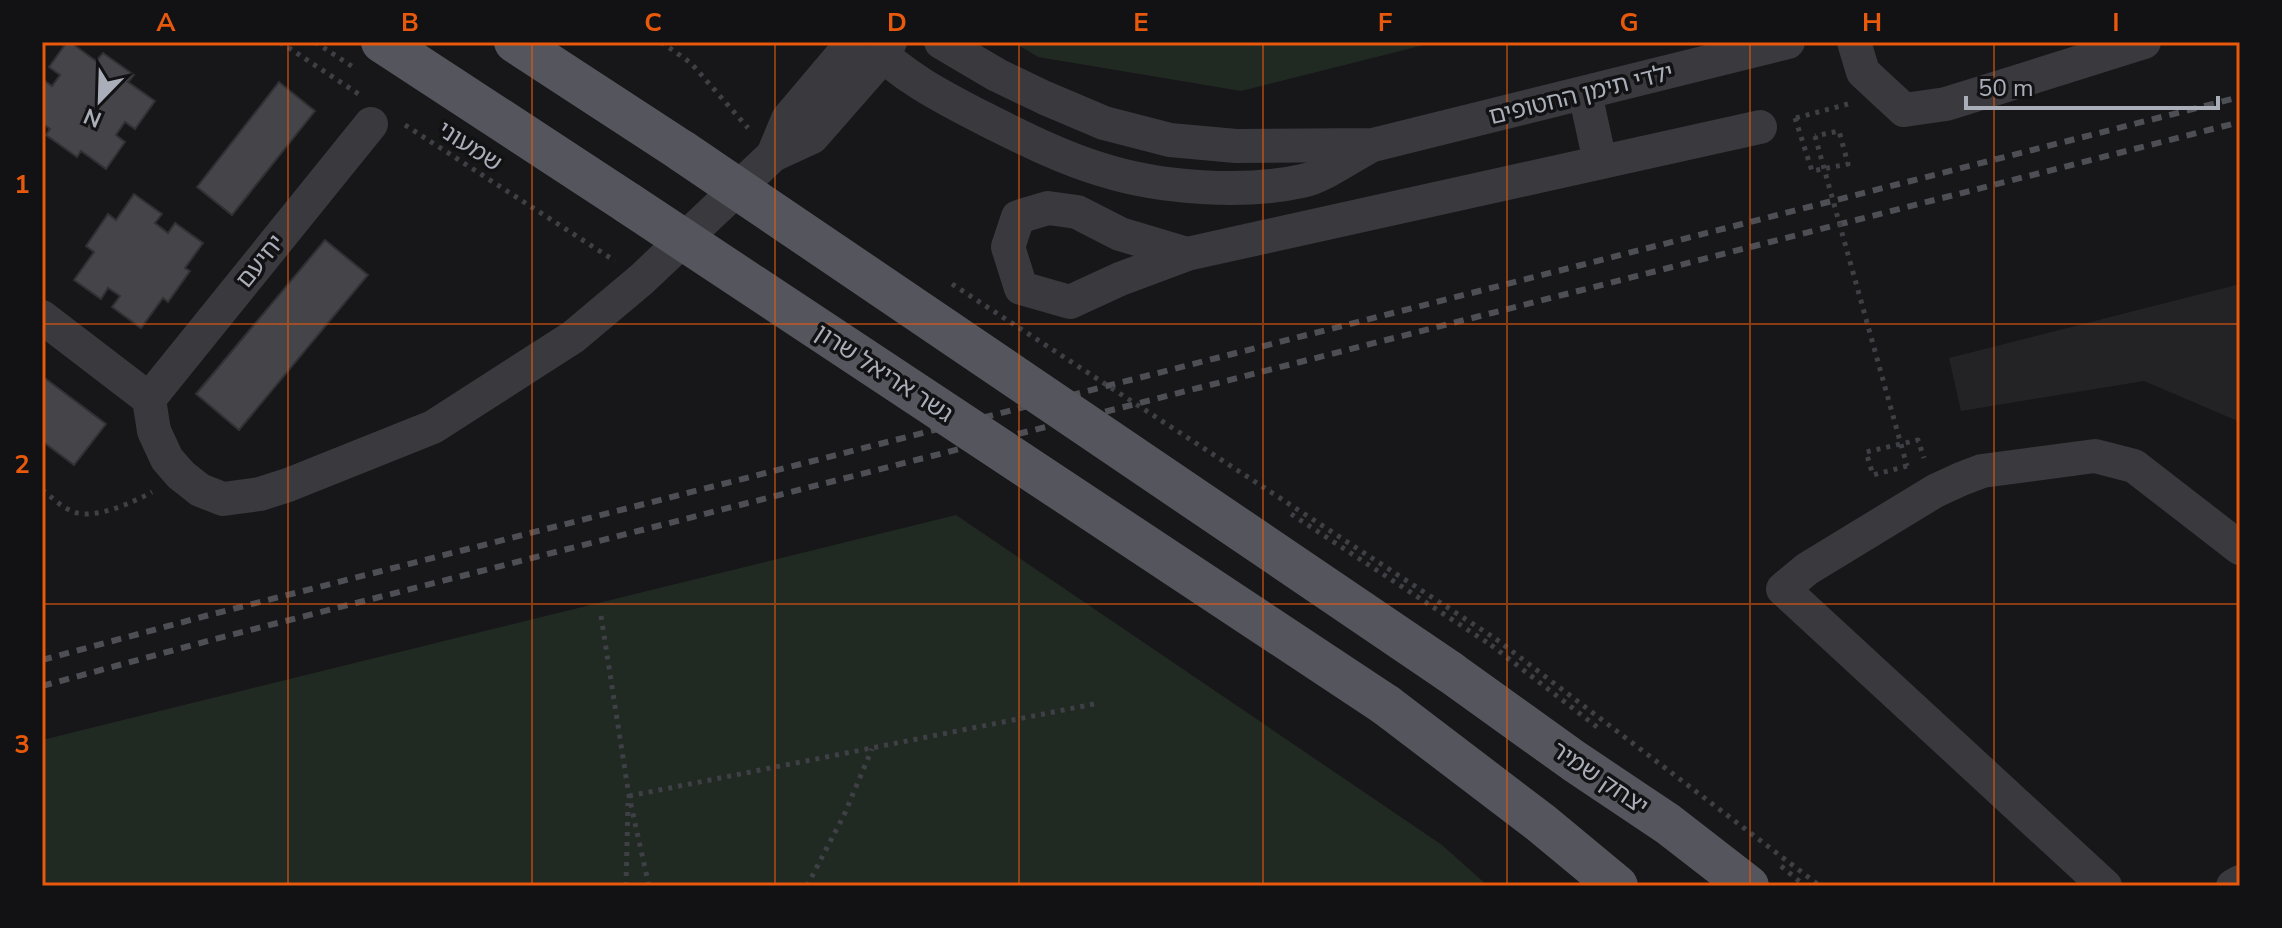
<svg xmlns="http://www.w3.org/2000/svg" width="2282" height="928" font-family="'Nunito Sans','Noto Sans Hebrew',sans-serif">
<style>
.built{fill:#232326}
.green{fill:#212923}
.building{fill:#444449;stroke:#313135;stroke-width:2}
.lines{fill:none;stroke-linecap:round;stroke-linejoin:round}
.path{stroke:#3f4045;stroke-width:5;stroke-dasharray:4 6;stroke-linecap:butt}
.minor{stroke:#39393e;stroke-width:34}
.major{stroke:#55565d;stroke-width:42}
.rail{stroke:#4e4f55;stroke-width:6;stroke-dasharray:10 8;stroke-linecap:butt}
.path-bridge{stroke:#3f4045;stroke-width:5;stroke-dasharray:4 6;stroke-linecap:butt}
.major-bridge{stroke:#55565d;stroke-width:42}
.grid{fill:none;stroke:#e8590c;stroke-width:2;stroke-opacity:0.55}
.labels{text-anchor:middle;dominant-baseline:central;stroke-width:7;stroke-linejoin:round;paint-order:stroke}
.street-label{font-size:24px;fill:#aaaeb8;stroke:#121214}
.neatline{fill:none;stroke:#e8590c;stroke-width:3}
.grid-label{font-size:26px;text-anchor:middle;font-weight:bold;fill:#e8590c}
</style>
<rect width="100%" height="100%" fill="#171719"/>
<!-- built -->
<polygon class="built" points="2240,284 2240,422 2144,381 1961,411 1949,358"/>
<!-- green -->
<g class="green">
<polygon points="1013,42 1436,42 1241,91 1038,57"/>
<polygon points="956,515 1442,845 1488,886 42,886 42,740"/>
</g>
<!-- building -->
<g class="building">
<polygon points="67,42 70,42 96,61 103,53 134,75 128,82 155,101 135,129 125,122 116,135 125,142 106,169 81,151 77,157 46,135 50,129 42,123 42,79 52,86 60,75 49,67"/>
<polygon points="279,82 315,111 232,215 197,187"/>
<polygon points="134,194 162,214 155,223 168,233 175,223 203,243 185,268 190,271 168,302 163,298 141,328 112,307 120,296 108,288 101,299 74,280 94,252 86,246 108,214 116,220"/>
<polygon points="325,240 368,275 239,430 196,394"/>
<polygon points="42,376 106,424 74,465 42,441"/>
</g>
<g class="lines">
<!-- path -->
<g class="path">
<polyline points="280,42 360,95"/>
<polyline points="315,42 353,67"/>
<polyline points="661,42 691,63 748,128"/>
<polyline points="1795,118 1812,171 1848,164 1839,131 1815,136"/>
<polyline points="1796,118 1848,104"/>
<polyline points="405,125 615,261"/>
<polyline points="1907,466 1873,475 1866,452 1918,440 1924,458"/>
<path d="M42 490C52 497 62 508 74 512 94 520 134 502 152 492"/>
<polyline points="601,616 629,796 649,886"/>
<polyline points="1496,639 1820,886"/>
<polyline points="1491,645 1601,730"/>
<polyline points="629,796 1099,703"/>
<polyline points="1781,866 1805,886"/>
<polyline points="626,886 628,803"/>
<polyline points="807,886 844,815 872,749"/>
</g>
<!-- minor -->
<g class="minor">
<path d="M869 42C901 76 944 98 985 119 1023 138 1062 158 1103 170 1160 188 1244 194 1302 181 1320 178 1350 157 1367 148"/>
<polyline points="941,42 997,75 1045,98 1104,123 1170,140 1236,146 1373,145 1788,42"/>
<polyline points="1854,42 1863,72 1904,110 1946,104 2144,42"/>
<polyline points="1585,93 1600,162"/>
<polyline points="773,155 788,119 853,42"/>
<polyline points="1187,254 1120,234 1077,212 1048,208 1018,217 1008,247 1021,288 1070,302 1120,279 1187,254 1760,127"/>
<polyline points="42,317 149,399 154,431 167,459 181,475 200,490 223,499 260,494 288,485 433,427 573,337 642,279 773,155 812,137 883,56 890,42"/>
<polyline points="149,399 371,124"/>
<polyline points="2105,886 1783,589 1807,569 1935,491 1961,479 1982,471 2095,456 2134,466 2240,548"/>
<polyline points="2233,886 2240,882"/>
</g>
<!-- major -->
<g class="major">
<polyline points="382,42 628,203"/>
<polyline points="515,42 682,151"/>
<polyline points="1450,672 1574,761 1668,824 1748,886"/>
<polyline points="1386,705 1541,823 1617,886"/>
</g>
<!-- rail -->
<g class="rail">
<polyline points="42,660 209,615 2240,97"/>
<polyline points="42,686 215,639 2240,122"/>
</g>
<!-- path-bridge -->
<g class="path-bridge">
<polyline points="1815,136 1907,466"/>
<polyline points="952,284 1496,639"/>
<polyline points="1291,514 1491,645"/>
</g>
<!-- major-bridge -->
<g class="major-bridge">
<polyline points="682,151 1450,672"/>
<polyline points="628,203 1386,705"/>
</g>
</g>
<!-- grid -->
<path class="grid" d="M288 42V886M532 42V886M775 42V886M1019 42V886M1263 42V886M1507 42V886M1750 42V886M1994 42V886M42 324H2240M42 604H2240"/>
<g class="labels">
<!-- street labels -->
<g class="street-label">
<text transform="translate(1581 94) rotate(-14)">ילדי תימן החטופים</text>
<text transform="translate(470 146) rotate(33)">שמעוני</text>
<text transform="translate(260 261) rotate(-51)">יחיעם</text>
<text transform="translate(884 373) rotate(33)">גשר אריאל שרון</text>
<text transform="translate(1600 778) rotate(34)">יצחק שמיר</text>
</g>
</g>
<!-- border -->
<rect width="2282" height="928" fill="none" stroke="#121214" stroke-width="88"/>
<!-- north arrow -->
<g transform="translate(100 100) rotate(203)" stroke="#121214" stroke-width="6" paint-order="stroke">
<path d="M0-6L14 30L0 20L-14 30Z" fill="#aaaeb8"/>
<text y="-12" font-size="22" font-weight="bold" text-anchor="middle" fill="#aaaeb8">N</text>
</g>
<!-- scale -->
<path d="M1966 96v12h252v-12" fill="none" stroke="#aaaeb8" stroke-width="4"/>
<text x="1978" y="96" font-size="24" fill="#aaaeb8" stroke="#121214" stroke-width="6" paint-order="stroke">50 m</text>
<rect x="44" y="44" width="2194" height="840" class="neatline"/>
<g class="grid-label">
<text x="166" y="31">A</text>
<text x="410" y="31">B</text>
<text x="653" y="31">C</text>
<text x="897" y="31">D</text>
<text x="1141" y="31">E</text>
<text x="1385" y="31">F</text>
<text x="1629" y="31">G</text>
<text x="1872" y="31">H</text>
<text x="2116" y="31">I</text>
<text x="22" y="193">1</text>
<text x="22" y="473">2</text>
<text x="22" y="753">3</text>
</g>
</svg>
